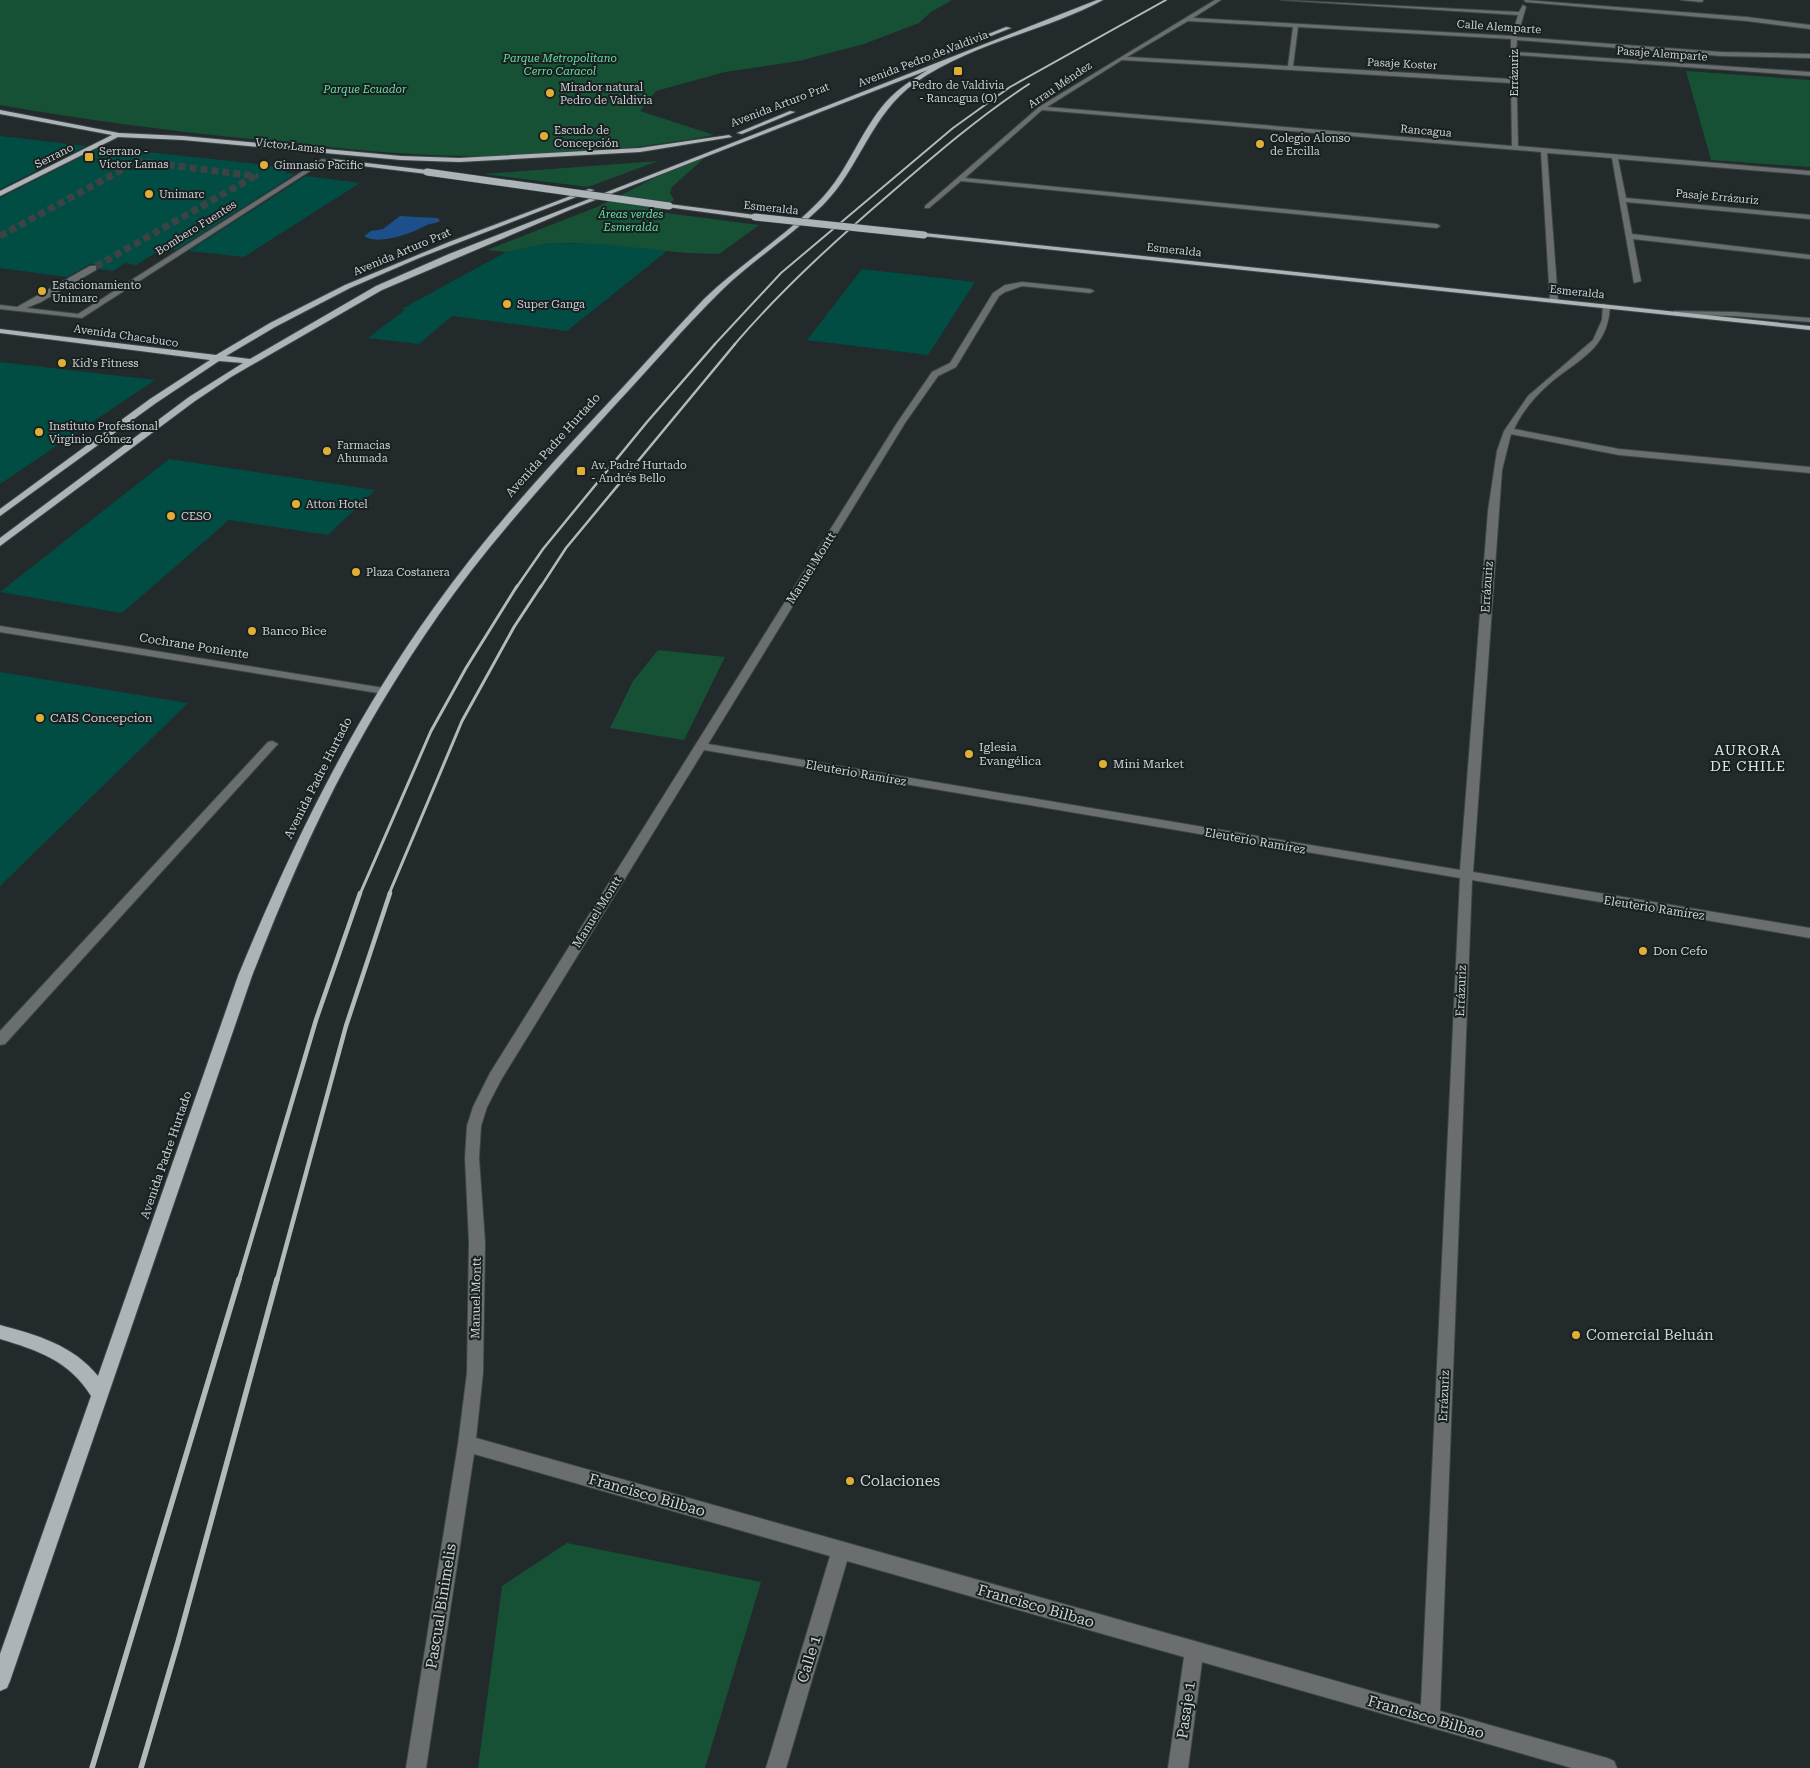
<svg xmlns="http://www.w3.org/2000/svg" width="1810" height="1768" font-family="'Roboto Serif',serif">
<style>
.green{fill:#175135}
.water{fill:#1d508a}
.building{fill:#014d44}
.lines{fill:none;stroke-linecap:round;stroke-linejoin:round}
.minor-tunnel{stroke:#3c4344;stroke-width:7;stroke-dasharray:7 4;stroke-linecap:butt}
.minor-casing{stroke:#3d4546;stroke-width:2}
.major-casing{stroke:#3d4546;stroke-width:2}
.minor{fill:#6a6e6f;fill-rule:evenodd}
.major{fill:#adb4b7;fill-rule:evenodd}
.rail-far4{stroke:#b3b9ba;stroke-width:2}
.rail-far3{stroke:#b3b9ba;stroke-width:2.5}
.rail-far2{stroke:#b3b9ba;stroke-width:3}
.rail-far1{stroke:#b3b9ba;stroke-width:4.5}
.rail{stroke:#b3b9ba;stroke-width:5.5}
.major-bridge-casing{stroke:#3d4546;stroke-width:8;stroke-linecap:butt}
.major-bridge{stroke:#adb4b7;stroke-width:7}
.poi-dot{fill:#dfb034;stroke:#192021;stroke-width:2}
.labels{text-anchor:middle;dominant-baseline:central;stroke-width:4;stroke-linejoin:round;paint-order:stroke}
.far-street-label{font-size:11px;fill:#cdd2d3;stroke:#192021}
.far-park-label{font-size:11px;font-style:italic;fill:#66dfa1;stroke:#192021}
.far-poi-label{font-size:11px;fill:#cdd2d3;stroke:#192021;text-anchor:start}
.street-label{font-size:12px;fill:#cdd2d3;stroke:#192021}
.poi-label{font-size:12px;fill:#cdd2d3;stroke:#192021;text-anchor:start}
.neighbourhood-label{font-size:14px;letter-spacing:1px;fill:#dbe6e7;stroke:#192021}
.near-poi-label{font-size:15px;fill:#cdd2d3;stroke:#192021;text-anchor:start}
.near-street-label{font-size:15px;fill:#cdd2d3;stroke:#192021}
</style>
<rect width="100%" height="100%" fill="#222a2b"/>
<!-- green -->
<g class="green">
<path d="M0 0H952L931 12 919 23 864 44 799 61 725 72 656 91 640 111 714 135C622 152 526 159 432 155 385 153 339 148 292 143 194 134 97 122 0 105Z"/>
<polygon points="1686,71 1810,80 1810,167 1711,160"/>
<polygon points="710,153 672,187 670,193 674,200 658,212 759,225 719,254 689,253 573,243 552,243 506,252 487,250 597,207 672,169"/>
<polygon points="658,161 588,187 484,174"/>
<polygon points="658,650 725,657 684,740 610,728 633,681"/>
<polygon points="567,1543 761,1582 705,1768 478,1768 502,1586"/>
</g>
<!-- water -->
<path class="water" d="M400 216 438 218 440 221C435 224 430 223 425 226 412 233 378 246 364 236L371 231 383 229Z"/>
<!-- building -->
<g class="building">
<polygon points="0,136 86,146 0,189"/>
<polygon points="101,147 285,167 283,168 291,169 285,173 295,174 176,250 163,248 136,265 125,263 113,271 98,269 97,265 90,264 67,277 0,268 0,198"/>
<polygon points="306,176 360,183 244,257 189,251"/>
<polygon points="552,243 603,244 667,251 567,331 452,316 419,344 368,338 405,310 402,309 506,252"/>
<polygon points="862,269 975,282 928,355 807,340"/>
<polygon points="0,362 155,380 0,484"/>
<polygon points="169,459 375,490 328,535 229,520 122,613 0,592"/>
<polygon points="0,672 188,703 0,886"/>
</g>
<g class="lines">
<!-- minor-tunnel -->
<polyline class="minor-tunnel" points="0,236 138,161 255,176 93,268"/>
<!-- minor casing -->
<g class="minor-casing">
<g id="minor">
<path d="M1215 0H1221L1193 18 1512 36 1518 15 1281 0 1519 12 1523 5 1526 7 1517 37 1721 52 1810 54V58L1721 56 1517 40 1516 52 1810 72V76L1516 55 1518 146 1810 171V175L1618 159 1626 198 1810 215V219L1626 202 1632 234 1810 255V259L1633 239 1641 281 1634 283 1612 158 1547 153 1558 301 1554 303 1550 301 1541 152 1042 110 965 178 1437 224 1440 226 1437 228 961 181 929 208H925V206L1039 107ZM1188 21 1293 27 1288 66 1127 57ZM1298 27 1511 39V79L1293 66ZM1122 60 1511 83 1512 146 1047 107Z"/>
<polygon points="1524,0 1747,17 1810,25 1810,29 1747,21 1526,2"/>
<polygon points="1681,0 1703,0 1703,1 1701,2"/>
<polygon points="322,159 327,160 82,318 0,309 0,305 17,307 90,266 96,266 96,270 41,302 26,308 78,314"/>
<path d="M1022 282 1090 289 1094 291 1090 293 1022 286 1005 292 999 296 956 367 938 376 905 423 708 744 1460 870 1488 511 1497 451 1504 431 1528 396 1593 340 1602 320 1603 304 1610 306C1608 350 1578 359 1549 384 1534 397 1522 412 1514 429L1619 449 1810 467V473L1619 455 1511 434 1502 470 1473 872 1810 928V938L1472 880 1440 1711 1607 1758 1614 1761 1617 1768H1572L1202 1662 1188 1768H1168L1184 1657 847 1561 786 1768H766L830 1556 474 1454 426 1768H406L458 1444 467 1373 469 1242 465 1158 467 1126 473 1107 490 1073 897 423 932 372 950 363 993 293 1005 285ZM704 750 1460 878 1421 1705 476 1438 483 1373 485 1242 479 1158 481 1126 487 1107 501 1080Z"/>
<polygon points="1674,311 1735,312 1810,318 1810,322 1735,316 1677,315 1674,315"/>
<polygon points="0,626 384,688 389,691 384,694 0,632"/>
<polygon points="272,741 278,744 276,746 5,1044 0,1045 0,1031 268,742"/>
</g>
</g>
<!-- major casing -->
<g class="major-casing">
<g id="major">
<path d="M1097 0H1103C1043 32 971 43 915 83 871 114 860 168 823 205 791 236 753 260 721 291 684 327 651 367 616 404 566 459 516 513 471 571 427 628 389 688 354 751 314 823 282 899 252 976L10 1681 7 1688 0 1691V1654L91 1396C70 1361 37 1350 0 1339V1325C37 1335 73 1345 98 1376L238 976C291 847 351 723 433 609 482 540 539 477 597 415 633 377 668 337 704 299 741 263 788 235 823 197 847 171 859 136 881 108 893 92 911 80 928 70L572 209 382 290 231 377 195 401 0 546V538L189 397 243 363 219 361 156 403 0 516V509L150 399 210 360 0 333V329L216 355 270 323 345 285 449 242 589 189 594 190 419 258 350 288 275 327 226 356 250 359 376 286 449 254Z"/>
<polygon points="1006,27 1011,28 915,66 910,65"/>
<polygon points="0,110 119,133 183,136 401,156 459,158 640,148 729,135 732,137 640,152 459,162 401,160 183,140 118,137 0,196 0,191 112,135 0,114"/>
<polygon points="790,111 795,112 742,134 737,133"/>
<polygon points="332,159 427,170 430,172 427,174 330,162 329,161"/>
<polygon points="669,204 755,215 758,217 755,219 667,207 667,205"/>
<polygon points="924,233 1810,326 1810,330 922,236 921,235"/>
</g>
</g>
<!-- minor -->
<use href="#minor" class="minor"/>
<!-- major -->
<use href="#major" class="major"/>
<!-- rail-far4 -->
<g class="rail-far4">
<polyline points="714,345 781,273 953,128 1010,87 1166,0"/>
<path d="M734 345C782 289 836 240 892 192 936 154 980 116 1029 84"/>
</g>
<!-- rail-far3 -->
<g class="rail-far3">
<polyline points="516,588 543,549 647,422 715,344"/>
<polyline points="540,588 566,548 735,344"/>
</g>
<!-- rail-far2 -->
<g class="rail-far2">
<polyline points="360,894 431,731 466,668 517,586"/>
<polyline points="389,894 462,721 514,627 541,586"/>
</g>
<!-- rail-far1 -->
<g class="rail-far1">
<polyline points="239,1280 316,1020 360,893"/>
<polyline points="277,1280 346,1026 390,893"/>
</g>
<!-- rail -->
<g class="rail">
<polyline points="92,1768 239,1279"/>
<polyline points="141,1768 178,1642 277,1279"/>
</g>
<!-- major-bridge casing -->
<g class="major-bridge-casing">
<g id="major-bridge">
<polyline points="427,172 669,206"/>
<polyline points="755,217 924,235"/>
</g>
</g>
<!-- major-bridge -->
<use href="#major-bridge" class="major-bridge"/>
</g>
<!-- markers -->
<g class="poi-dot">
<rect x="953" y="66" width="10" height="10" rx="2.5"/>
<circle cx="550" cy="93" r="5"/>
<circle cx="544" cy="136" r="5"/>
<circle cx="1260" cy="144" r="5"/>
<rect x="84" y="152" width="10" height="10" rx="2.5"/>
<circle cx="264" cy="165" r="5"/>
<circle cx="149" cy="194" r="5"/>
<circle cx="42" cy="291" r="5"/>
<circle cx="507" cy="304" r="5"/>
<circle cx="62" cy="363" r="5"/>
<circle cx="39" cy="432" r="5"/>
<circle cx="327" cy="451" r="5"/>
<rect x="576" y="466" width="10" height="10" rx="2.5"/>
<circle cx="296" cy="504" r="5"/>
<circle cx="171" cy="516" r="5"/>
<circle cx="356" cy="572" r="5"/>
<circle cx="252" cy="631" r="5"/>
<circle cx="40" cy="718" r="5"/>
<circle cx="969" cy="754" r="5"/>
<circle cx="1103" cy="764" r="5"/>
<circle cx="1643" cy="951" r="5"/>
<circle cx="1576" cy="1335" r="5"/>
<circle cx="850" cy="1481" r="5"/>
</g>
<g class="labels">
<!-- far-street labels -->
<g class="far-street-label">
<text transform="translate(1499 27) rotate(4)">Calle Alemparte</text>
<text transform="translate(1662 54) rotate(4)">Pasaje Alemparte</text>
<text transform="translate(923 59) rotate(-21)">Avenida Pedro de Valdivia</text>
<text transform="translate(1402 64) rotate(3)">Pasaje Koster</text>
<text transform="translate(1514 73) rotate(-90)">Errázuriz</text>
<text transform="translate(1060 85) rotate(-34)">Arrau Méndez</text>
<text transform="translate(780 105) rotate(-21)">Avenida Arturo Prat</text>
<text transform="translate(1426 131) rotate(5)">Rancagua</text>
<text transform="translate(290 146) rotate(6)">Víctor Lamas</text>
<text transform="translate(54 156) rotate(-27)">Serrano</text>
<text transform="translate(1717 197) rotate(5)">Pasaje Errázuriz</text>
<text transform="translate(771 208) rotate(6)">Esmeralda</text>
<text transform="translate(196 228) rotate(-32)">Bombero Fuentes</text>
<text transform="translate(1174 250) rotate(6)">Esmeralda</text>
<text transform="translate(402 252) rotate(-23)">Avenida Arturo Prat</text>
<text transform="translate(1577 292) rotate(6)">Esmeralda</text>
<text transform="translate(126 336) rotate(8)">Avenida Chacabuco</text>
</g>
<!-- far-park labels -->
<g class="far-park-label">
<text x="560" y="58">Parque Metropolitano<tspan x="560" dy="13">Cerro Caracol</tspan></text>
<text x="365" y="89">Parque Ecuador</text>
<text x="631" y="214">Áreas verdes<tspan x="631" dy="13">Esmeralda</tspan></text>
</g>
<!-- far-poi labels -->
<g class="far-poi-label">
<text x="958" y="85" text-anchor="middle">Pedro de Valdivia<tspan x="958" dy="13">- Rancagua (O)</tspan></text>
<text x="560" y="87">Mirador natural<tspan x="560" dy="13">Pedro de Valdivia</tspan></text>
<text x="554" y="130">Escudo de<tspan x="554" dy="13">Concepción</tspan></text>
<text x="1270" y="138">Colegio Alonso<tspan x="1270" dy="13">de Ercilla</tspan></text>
<text x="99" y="151">Serrano -<tspan x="99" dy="13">Víctor Lamas</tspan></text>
<text x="274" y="165">Gimnasio Pacific</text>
<text x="159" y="194">Unimarc</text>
<text x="52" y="285">Estacionamiento<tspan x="52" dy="13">Unimarc</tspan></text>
<text x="517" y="304">Super Ganga</text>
<text x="72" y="363">Kid's Fitness</text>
<text x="49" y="426">Instituto Profesional<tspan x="49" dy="13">Virginio Gómez</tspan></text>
<text x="337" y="445">Farmacias<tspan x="337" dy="13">Ahumada</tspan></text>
<text x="591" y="465">Av. Padre Hurtado<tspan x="591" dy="13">- Andrés Bello</tspan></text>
<text x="306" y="504">Atton Hotel</text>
<text x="181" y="516">CESO</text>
<text x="366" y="572">Plaza Costanera</text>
</g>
<!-- street labels -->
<g class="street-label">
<text transform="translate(553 445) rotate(-48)">Avenida Padre Hurtado</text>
<text transform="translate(811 568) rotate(-58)">Manuel Montt</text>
<text transform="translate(1487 587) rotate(-86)">Errázuriz</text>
<text transform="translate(194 646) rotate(9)">Cochrane Poniente</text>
<text transform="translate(856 773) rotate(10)">Eleuterio Ramírez</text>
<text transform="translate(318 778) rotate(-63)">Avenida Padre Hurtado</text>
<text transform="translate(1255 841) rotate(10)">Eleuterio Ramírez</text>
<text transform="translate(1654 908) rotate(9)">Eleuterio Ramírez</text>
<text transform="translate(597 912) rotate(-58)">Manuel Montt</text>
<text transform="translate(1461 991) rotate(-88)">Errázuriz</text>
<text transform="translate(166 1155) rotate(-71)">Avenida Padre Hurtado</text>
<text transform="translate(476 1298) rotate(-89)">Manuel Montt</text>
<text transform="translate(1444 1396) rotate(-88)">Errázuriz</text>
</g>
<!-- poi labels -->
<g class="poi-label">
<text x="262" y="631">Banco Bice</text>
<text x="50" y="718">CAIS Concepcion</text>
<text x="979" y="747">Iglesia<tspan x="979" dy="14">Evangélica</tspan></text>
<text x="1113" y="764">Mini Market</text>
<text x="1653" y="951">Don Cefo</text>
</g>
<!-- neighbourhood labels -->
<g class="neighbourhood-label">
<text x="1748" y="750">AURORA<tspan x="1748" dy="16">DE CHILE</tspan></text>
</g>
<!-- near-poi labels -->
<g class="near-poi-label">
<text x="1586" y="1335">Comercial Beluán</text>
<text x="860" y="1481">Colaciones</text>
</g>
<!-- near-street labels -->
<g class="near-street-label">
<text transform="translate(647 1495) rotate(16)">Francisco Bilbao</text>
<text transform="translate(441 1606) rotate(-81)">Pascual Binimelis</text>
<text transform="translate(1036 1606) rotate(16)">Francisco Bilbao</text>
<text transform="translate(809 1659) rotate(-73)">Calle 1</text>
<text transform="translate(1186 1710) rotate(-82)">Pasaje 1</text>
<text transform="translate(1426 1717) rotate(16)">Francisco Bilbao</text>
</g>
</g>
</svg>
